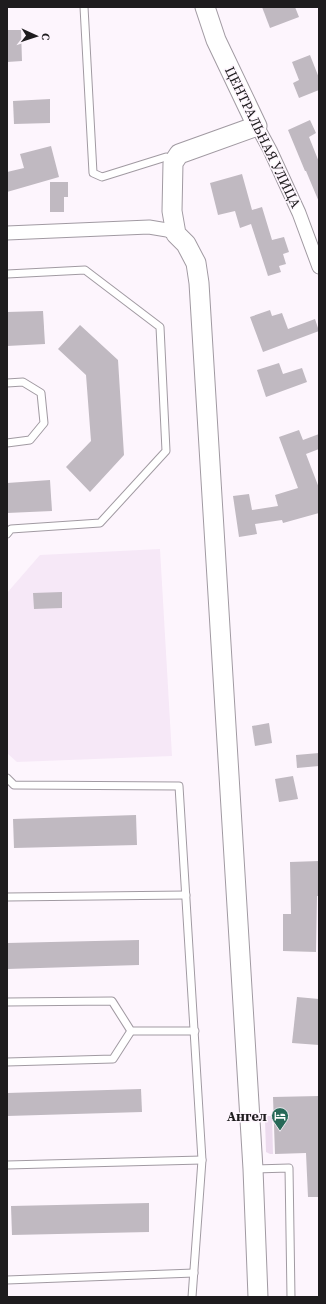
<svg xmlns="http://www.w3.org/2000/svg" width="326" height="1304" font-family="'Source Serif 4',serif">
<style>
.built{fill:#f6e8f7}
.green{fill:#ecdbee}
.building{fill:#c0b9c1}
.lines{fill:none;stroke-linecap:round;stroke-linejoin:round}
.lane-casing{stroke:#a19aa2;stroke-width:9}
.street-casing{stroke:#a19aa2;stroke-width:15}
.secondary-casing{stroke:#a19aa2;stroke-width:21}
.lane{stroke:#fff;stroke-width:7}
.street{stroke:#fff;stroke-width:13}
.secondary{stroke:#fff;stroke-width:19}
.labels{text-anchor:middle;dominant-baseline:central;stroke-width:3;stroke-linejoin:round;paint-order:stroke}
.street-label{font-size:14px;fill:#1e1c1e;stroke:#fdf5fd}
.poi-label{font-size:14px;font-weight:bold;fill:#1e1c1e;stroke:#fdf5fd;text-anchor:end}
</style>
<rect width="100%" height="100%" fill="#fdf5fd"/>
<!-- built -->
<polygon class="built" points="160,549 172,756 17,762 7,753 7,593 40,555"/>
<!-- green -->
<polygon class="green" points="268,1116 272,1116 273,1154 270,1154 266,1152 265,1119"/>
<!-- building -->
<g class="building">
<polygon points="262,7 295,7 299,17 270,28"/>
<polygon points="7,30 21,30 22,61 7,62"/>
<polygon points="310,55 319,78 319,90 299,98 293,83 299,80 292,62"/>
<polygon points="50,99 50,123 14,124 13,101"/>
<polygon points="310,120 316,133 309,137 319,162 319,202 306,171 305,171 288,130"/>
<polygon points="51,146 59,177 7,192 7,172 24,168 20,154"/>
<polygon points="242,174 252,210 262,207 272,240 284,237 289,252 283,254 286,264 279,266 281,272 268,276 251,224 240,228 235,211 218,215 210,183"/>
<polygon points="50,182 68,182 68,197 64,197 64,212 50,212"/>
<polygon points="270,310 272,316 282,313 288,329 315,319 319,331 263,352 250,317"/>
<polygon points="43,311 45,344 7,346 7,312"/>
<polygon points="80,325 118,360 124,455 90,492 66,467 91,441 86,375 58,349"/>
<polygon points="279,363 283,374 302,368 307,382 266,397 257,370"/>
<polygon points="299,430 303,440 319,434 319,449 306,454 319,488 319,513 283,523 282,520 255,524 257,534 239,537 233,496 249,494 252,510 278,506 275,495 298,488 279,437"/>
<polygon points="50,480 52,511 7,513 7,483"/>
<polygon points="62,592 62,608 34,609 33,593"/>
<polygon points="269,723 272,743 255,746 252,726"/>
<polygon points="319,753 319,766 297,768 296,755"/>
<polygon points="293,776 298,799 279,802 275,779"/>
<polygon points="136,815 137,845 14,848 13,819"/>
<polygon points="319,861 319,896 317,896 316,952 283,951 283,914 291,914 290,862"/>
<polygon points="139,940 139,965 7,969 7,943"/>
<polygon points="297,997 319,999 319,1045 292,1043"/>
<polygon points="141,1089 142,1112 7,1116 7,1093"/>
<polygon points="319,1096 319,1197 308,1197 306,1153 275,1154 273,1097"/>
<polygon points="149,1203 149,1232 12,1235 11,1206"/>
</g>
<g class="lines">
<!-- lane casing -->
<g class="lane-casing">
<g id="lane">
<polyline points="84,7 93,173 102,177 166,157 172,163"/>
<polyline points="7,274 85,270 160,327 166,451 100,523 11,529 7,534"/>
<polyline points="7,383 23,382 41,393 44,423 30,440 7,443"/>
<polyline points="7,778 14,785 179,786 202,1160 192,1297"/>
<polyline points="7,897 186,895"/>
<polyline points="7,1002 112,1001 131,1031 195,1031"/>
<polyline points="7,1062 113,1059 131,1031"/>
<polyline points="7,1165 202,1160"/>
<polyline points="255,1169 289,1168 291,1297"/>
<polyline points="7,1280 194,1273"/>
</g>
</g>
<!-- street casing -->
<g class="street-casing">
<g id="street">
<polyline points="257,126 270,150 299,213 319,267"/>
<polyline points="7,233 149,227 167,230 176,234"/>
</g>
</g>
<!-- secondary casing -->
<g class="secondary-casing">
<polyline id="secondary" points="205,7 216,40 257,126 179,154 173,163 172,211 176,234 186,244 196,263 199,283 253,1169 258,1297"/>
</g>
<!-- lane -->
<use href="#lane" class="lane"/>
<!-- street -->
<use href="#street" class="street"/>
<!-- secondary -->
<use href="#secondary" class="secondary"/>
</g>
<!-- icons -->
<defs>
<g id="hotel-pin" transform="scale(0.9)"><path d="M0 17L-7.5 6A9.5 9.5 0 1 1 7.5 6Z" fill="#276958" stroke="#fdf5fd"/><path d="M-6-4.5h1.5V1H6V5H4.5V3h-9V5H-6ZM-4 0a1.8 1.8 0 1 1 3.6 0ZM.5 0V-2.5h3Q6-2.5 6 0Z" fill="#fff"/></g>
</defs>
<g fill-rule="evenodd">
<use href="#hotel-pin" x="280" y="1116"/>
</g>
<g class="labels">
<!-- street labels -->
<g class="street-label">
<text transform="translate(263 137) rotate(64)">ЦЕНТРАЛЬНАЯ УЛИЦА</text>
</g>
<!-- poi labels -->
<g class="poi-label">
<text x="267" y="1116">Ангел</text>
</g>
</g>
<!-- border -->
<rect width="326" height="1304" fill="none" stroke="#1e1c1e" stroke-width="16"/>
<!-- north arrow -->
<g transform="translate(36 36) rotate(93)" stroke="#fdf5fd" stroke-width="3" paint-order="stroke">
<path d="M0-3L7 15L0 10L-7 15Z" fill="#1e1c1e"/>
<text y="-6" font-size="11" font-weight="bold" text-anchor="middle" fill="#1e1c1e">С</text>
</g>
</svg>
